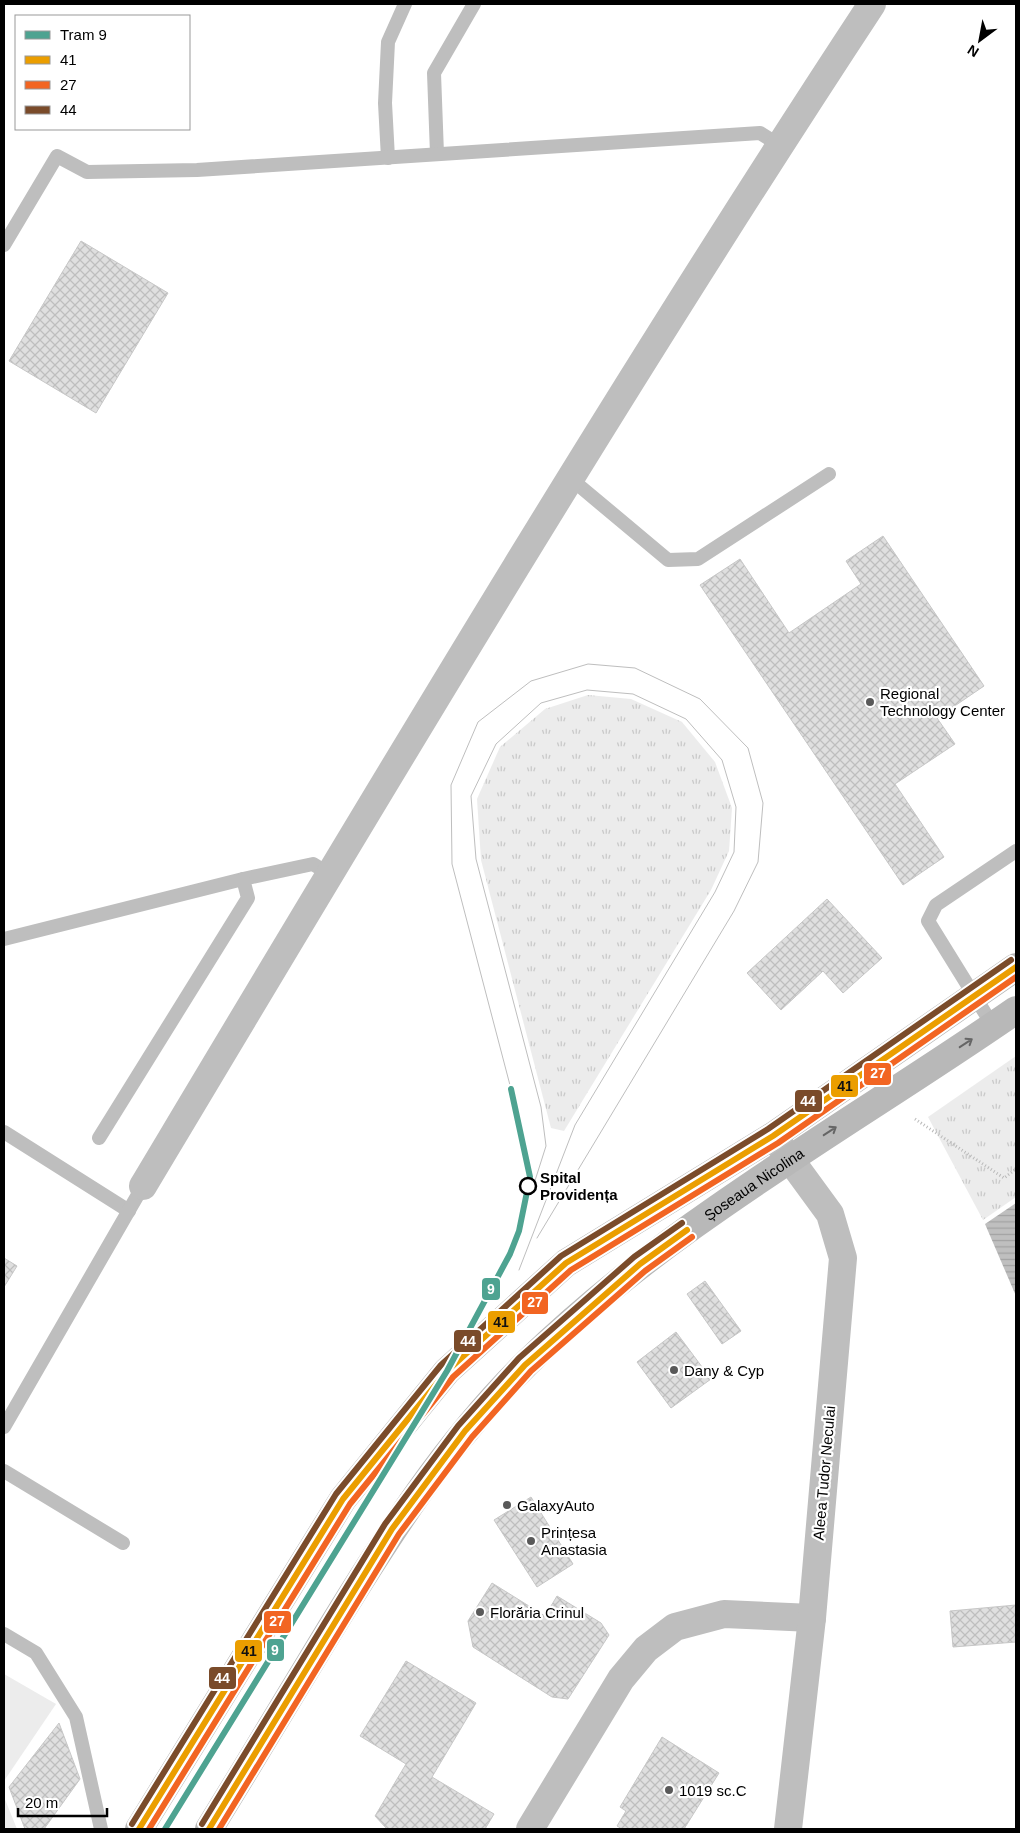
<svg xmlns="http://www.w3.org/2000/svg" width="1020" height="1833" font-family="Arial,sans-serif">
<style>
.grass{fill:url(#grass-tufts)}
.park{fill:#ececec}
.water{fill:url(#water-rules)}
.building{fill:url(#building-cross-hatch);stroke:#c7c7c7}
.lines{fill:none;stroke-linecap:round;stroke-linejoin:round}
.path{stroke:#b9b9b9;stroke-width:3;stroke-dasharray:1 2.5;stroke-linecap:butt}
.service{stroke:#bebebe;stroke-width:14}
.minor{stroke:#bebebe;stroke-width:28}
.tertiary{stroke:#bebebe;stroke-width:28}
.secondary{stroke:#b8b8b8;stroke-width:28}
.tram{stroke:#bebebe;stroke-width:1}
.bus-1-casing{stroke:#fff;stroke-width:10}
.bus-2-casing{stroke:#fff;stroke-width:10}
.bus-3-casing{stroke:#fff;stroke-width:10}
.bus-1{stroke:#eb9e00;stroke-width:6}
.bus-2{stroke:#f26522;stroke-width:6}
.bus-3{stroke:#7a4b2a;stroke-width:6}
.tram-1-casing{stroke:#fff;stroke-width:10}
.tram-1{stroke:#4ea391;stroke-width:6}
.oneway{stroke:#656565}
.poi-dot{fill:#595959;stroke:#fff;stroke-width:2}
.stop-dot{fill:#fff;stroke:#000;stroke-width:2.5}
.labels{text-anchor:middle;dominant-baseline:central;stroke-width:4.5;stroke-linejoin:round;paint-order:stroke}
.poi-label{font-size:15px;fill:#000;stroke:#fff;text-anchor:start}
.stop-label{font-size:15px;font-weight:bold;fill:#000;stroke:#fff;text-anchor:start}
.street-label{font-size:15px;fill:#000;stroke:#fff}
.line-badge{stroke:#fff;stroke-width:2}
.badge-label{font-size:14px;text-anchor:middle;font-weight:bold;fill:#fff}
.pale-badge-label{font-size:14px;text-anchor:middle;font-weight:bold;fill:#111}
</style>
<defs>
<pattern id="grass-tufts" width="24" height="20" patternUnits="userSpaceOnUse" patternTransform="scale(1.25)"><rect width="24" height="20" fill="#ececec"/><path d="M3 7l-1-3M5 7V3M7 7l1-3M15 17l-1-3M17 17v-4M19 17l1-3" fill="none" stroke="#c9c9c9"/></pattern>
<pattern id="water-rules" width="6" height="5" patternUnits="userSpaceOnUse" patternTransform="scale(1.25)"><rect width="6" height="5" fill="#bfbfbf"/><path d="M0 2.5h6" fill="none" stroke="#a2a2a2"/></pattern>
<pattern id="building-cross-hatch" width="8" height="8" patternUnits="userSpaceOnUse" patternTransform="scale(1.25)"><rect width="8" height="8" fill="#dfdfdf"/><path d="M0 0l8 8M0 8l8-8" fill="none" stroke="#bebebe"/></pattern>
</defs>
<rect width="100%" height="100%" fill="#fff"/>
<!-- grass -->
<g class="grass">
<polygon points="588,695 631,699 682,722 715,762 732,808 729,851 711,890 564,1131 551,1128 481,860 477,799 500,747 545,709"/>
<polygon points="1016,1056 1016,1197 983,1220 928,1117"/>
</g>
<!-- park -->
<g class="park">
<polygon points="4,1674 56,1704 4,1781"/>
<polygon points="4,1797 17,1829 4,1829"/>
</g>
<!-- water -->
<polygon class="water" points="1016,1203 1016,1296 985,1224"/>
<!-- building -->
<g class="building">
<polygon points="81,241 168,293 96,413 9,361"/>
<polygon points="883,536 984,686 937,718 955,744 895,784 944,857 903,885 700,585 740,559 789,633 861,584 846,561"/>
<polygon points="827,899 882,958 843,993 823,971 781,1010 747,973"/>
<polygon points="4,1258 17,1266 4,1287"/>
<polygon points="705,1281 741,1331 722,1344 687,1294"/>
<polygon points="676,1332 711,1379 671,1408 637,1362"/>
<polygon points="531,1497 573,1564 537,1587 494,1520"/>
<polygon points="492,1583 545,1616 557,1596 601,1623 609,1635 568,1699 552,1697 473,1647 468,1621"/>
<polygon points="1016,1605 1016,1642 953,1647 950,1611"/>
<polygon points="406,1661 476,1703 432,1777 494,1814 485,1829 387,1829 375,1816 406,1764 360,1736"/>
<polygon points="59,1723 80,1779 44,1829 25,1829 9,1787"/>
<polygon points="662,1737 719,1773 684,1829 622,1829 617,1826 626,1811 620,1807"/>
</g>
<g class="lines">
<!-- path -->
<polyline class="path" points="915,1119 1004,1178 1016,1169"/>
<!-- service -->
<g class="service">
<polyline points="437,154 434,73 474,4"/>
<polyline points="388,158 385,103 388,42 405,4"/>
<polyline points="4,245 57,156 87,172 197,170 760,133 779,145"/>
<polyline points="570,478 668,560 698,559 829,474"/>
<polyline points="4,939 243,879 313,864 329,874"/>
<polyline points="993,1026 928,921 936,905 1016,851"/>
<polyline points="4,1132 129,1211"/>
<polyline points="99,1138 248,898 243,879"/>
<polyline points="4,1427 143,1186"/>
<polyline points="4,1471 123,1543"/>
<polyline points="4,1634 36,1653 76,1717 101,1829"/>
</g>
<!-- minor -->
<g class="minor">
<path d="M143 1186C381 788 618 390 872 4"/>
<polyline points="530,1829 621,1679 646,1649 675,1627 724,1614 812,1618"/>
</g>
<!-- tertiary -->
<polyline class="tertiary" points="773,1136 830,1214 843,1258 812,1618 788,1829"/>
<!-- secondary -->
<g class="secondary">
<polyline points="139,1829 343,1499 447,1371 566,1263 773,1136 1016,967"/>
<path id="s1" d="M209 1829C249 1764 288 1699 328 1633 386 1538 446 1443 526 1364 671 1222 850 1125 1016 1010"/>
</g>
<!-- tram -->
<g class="tram">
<polyline points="511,1089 452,864 451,785 478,722 531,681 588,664 635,668 700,699 748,748 763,803 758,862 734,911 537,1238"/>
<polyline points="519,1270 575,1125 715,892 734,852 736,807 722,760 686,719 633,694 587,690 541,703 496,744 471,796 476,859 541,1107 546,1146 519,1231"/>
</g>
<!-- bus-1 casing -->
<g class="bus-1-casing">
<g id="bus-1">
<polyline points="139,1829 343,1499 447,1371 566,1263 773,1136 1016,967"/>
<polyline points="209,1829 392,1529 465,1431 525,1365 640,1264 687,1230"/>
</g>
</g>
<!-- bus-2 casing -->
<g class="bus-2-casing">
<g id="bus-2">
<polyline points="149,1829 350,1504 453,1377 571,1270 778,1143 1016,977"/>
<polyline points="219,1829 399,1534 472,1437 531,1371 645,1271 692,1237"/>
</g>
</g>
<!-- bus-3 casing -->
<g class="bus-3-casing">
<g id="bus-3">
<polyline points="132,1824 336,1494 441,1365 561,1256 768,1129 1011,960"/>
<polyline points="202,1824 385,1524 458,1426 519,1358 634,1257 682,1223"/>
</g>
</g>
<!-- bus-1 -->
<use href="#bus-1" class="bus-1"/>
<!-- bus-2 -->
<use href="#bus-2" class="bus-2"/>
<!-- bus-3 -->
<use href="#bus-3" class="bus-3"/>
<!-- tram-1 casing -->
<g class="tram-1-casing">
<polyline id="tram-1" points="165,1829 447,1371 510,1254 519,1231 530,1177 511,1089"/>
</g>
<!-- tram-1 -->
<use href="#tram-1" class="tram-1"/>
</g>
<!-- one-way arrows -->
<defs><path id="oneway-shaft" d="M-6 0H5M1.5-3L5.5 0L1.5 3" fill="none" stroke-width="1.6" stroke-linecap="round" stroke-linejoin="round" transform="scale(1.25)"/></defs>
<g class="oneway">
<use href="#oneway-shaft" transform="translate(966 1043) rotate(-33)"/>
<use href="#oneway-shaft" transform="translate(830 1131) rotate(-33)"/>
</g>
<!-- markers -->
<g class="poi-dot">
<circle cx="870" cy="702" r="5"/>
<circle cx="674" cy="1370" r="5"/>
<circle cx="507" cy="1505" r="5"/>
<circle cx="531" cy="1541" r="5"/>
<circle cx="480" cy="1612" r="5"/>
<circle cx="669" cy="1790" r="5"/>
</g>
<circle class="stop-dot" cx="528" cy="1186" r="8"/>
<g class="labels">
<!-- poi labels -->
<g class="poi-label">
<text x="880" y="693">Regional<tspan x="880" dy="17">Technology Center</tspan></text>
<text x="684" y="1370">Dany &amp; Cyp</text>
<text x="517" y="1505">GalaxyAuto</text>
<text x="541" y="1532">Prințesa<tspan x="541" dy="17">Anastasia</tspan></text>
<text x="490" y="1612">Florăria Crinul</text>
<text x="679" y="1790">1019 sc.C</text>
</g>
<!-- stop labels -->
<g class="stop-label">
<text x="540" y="1177">Spital<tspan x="540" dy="17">Providența</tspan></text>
</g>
<!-- street labels -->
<g class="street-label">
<text stroke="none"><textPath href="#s1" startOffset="855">Șoseaua Nicolina</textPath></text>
<text transform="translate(824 1473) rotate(-85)">Aleea Tudor Neculai</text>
</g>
</g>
<g class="line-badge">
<rect x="863" y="1062" width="29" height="24" rx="5" fill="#f26522"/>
<rect x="830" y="1074" width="29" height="24" rx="5" fill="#eb9e00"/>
<rect x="794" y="1089" width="29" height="24" rx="5" fill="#7a4b2a"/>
<rect x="481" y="1277" width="20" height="24" rx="5" fill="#4ea391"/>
<rect x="521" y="1291" width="28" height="24" rx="5" fill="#f26522"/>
<rect x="487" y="1310" width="29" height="24" rx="5" fill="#eb9e00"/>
<rect x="453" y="1329" width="29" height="24" rx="5" fill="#7a4b2a"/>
<rect x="263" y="1610" width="29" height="24" rx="5" fill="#f26522"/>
<rect x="266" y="1638" width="19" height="24" rx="5" fill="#4ea391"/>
<rect x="234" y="1639" width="29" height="24" rx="5" fill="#eb9e00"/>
<rect x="208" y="1666" width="29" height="24" rx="5" fill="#7a4b2a"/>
</g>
<g class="badge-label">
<text x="878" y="1078">27</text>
<text x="808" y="1106">44</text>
<text x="491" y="1294">9</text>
<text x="535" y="1307">27</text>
<text x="468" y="1346">44</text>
<text x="277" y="1626">27</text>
<text x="275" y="1655">9</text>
<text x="222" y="1683">44</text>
</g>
<g class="pale-badge-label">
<text x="845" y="1091">41</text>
<text x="501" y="1327">41</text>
<text x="249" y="1656">41</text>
</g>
<!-- border -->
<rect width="1020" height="1833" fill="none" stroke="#000000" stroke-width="10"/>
<!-- legend -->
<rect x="15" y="15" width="175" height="115" fill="#ffffff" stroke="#999999"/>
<rect x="25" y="31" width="25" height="8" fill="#4ea391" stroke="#999999"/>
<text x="60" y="40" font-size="15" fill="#000000">Tram 9</text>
<rect x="25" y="56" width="25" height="8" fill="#eb9e00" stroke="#999999"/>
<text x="60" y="65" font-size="15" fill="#000000">41</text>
<rect x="25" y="81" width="25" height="8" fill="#f26522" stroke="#999999"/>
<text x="60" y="90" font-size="15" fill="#000000">27</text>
<rect x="25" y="106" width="25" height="8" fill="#7a4b2a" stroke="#999999"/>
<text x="60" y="115" font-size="15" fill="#000000">44</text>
<!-- north arrow -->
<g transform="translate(980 40) rotate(212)" stroke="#ffffff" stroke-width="4" paint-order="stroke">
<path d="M0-4L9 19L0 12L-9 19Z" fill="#000000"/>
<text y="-8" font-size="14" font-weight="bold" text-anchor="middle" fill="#000000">N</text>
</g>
<!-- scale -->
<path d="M18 1808v8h89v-8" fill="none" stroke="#000000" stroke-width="2.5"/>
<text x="25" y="1808" font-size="15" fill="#000000" stroke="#ffffff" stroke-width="4" paint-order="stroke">20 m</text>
</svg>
